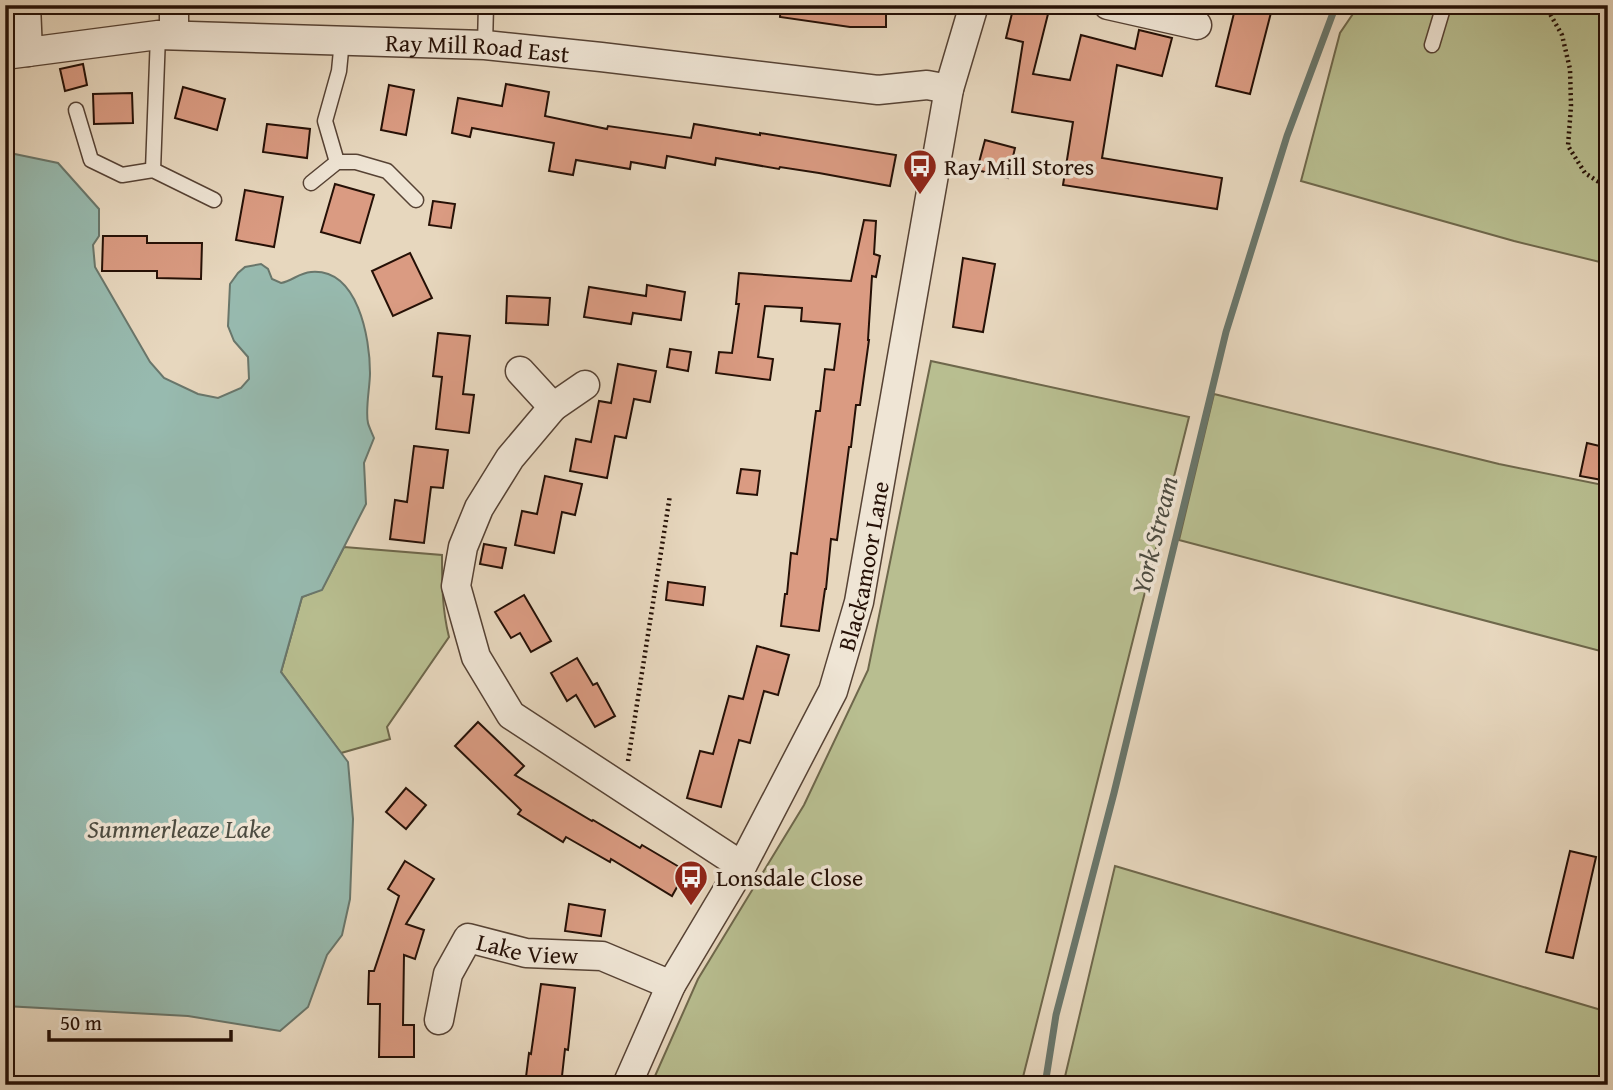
<svg xmlns="http://www.w3.org/2000/svg" width="1613" height="1090" font-family="'Gentium Book Plus',serif">
<style>
.green{fill:#b8be90;stroke:#6e674b;stroke-width:2}
.water{fill:#97baaf;stroke:#69766b;stroke-width:2}
.lines{fill:none;stroke-linecap:round;stroke-linejoin:round}
.stream{stroke:#69766b;stroke-width:7}
.building{fill:#da9b82;stroke:#251006;stroke-width:2}
.lane-casing{stroke:#564234;stroke-width:17}
.street-casing{stroke:#564234;stroke-width:31}
.path{stroke:#251006;stroke-width:4.5;stroke-dasharray:2 3.5;stroke-linecap:butt}
.lane{stroke:#efe5d5;stroke-width:14}
.street{stroke:#efe5d5;stroke-width:28}
.labels{text-anchor:middle;dominant-baseline:central;stroke-width:7;stroke-linejoin:round;paint-order:stroke}
.street-label{font-size:24px;fill:#251006;stroke:#efe5d5}
.poi-label{font-size:24px;fill:#251006;stroke:#efe5d5;text-anchor:start}
.water-label{font-size:26px;font-style:italic;fill:#4d4c41;stroke:#efe5d5}
</style>
<rect width="100%" height="100%" fill="#e7d7be"/>
<filter id="stains"><feTurbulence type="fractalNoise" baseFrequency=".00286" numOctaves="4"/><feColorMatrix values="0 0 0 0 .2 0 0 0 0 .09 0 0 0 0 .02 0 0 0 .5 -.17"/></filter>
<radialGradient id="worn" r=".72"><stop offset=".6" stop-color="#630" stop-opacity="0"/><stop offset="1" stop-color="#630" stop-opacity=".3"/></radialGradient>
<!-- green -->
<g class="green">
<polygon points="1359,5 1608,5 1608,264 1514,241 1301,181 1340,33"/>
<polygon points="931,361 1189,417 1021,1085 651,1085 698,979 804,805 868,670"/>
<polygon points="1214,394 1499,464 1608,486 1608,653 1179,540"/>
<path d="M344 547 442 555C442 583 442 609 449 637L387 727 390 739 341 753 281 672 302 597 322 589Z"/>
<polygon points="1115,866 1608,1012 1608,1085 1063,1085"/>
</g>
<!-- water -->
<path class="water" d="M5 152 58 163 99 209V236L93 245 95 267 150 362 164 378 198 394 218 398 241 388 249 379 248 357 234 341 228 326 230 284 238 273 245 267 261 264 268 269 272 279 281 283C292 281 299 273 311 272 358 268 370 338 370 373 370 387 365 410 368 423 369 427 372 433 374 438L364 463 366 504 322 590 302 597 281 672 348 762 353 819 350 899 342 935 327 955 308 1007 280 1031 188 1016 5 1006Z"/>
<g class="lines">
<!-- stream -->
<polyline class="stream" points="1045,1085 1056,1015 1114,793 1226,332 1287,136 1336,5"/>
</g>
<!-- building -->
<g class="building">
<polygon points="781,5 886,5 886,27 850,27 780,17"/>
<polygon points="1014,5 1030,5 1049,10 1033,74 1070,80 1081,35 1135,49 1139,30 1172,38 1162,76 1117,65 1102,158 1222,178 1217,209 1063,185 1073,122 1012,112 1023,42 1006,38"/>
<polygon points="1236,5 1273,5 1250,94 1216,86"/>
<polygon points="83,64 87,85 65,91 60,69"/>
<polygon points="506,84 549,92 545,116 607,129 608,126 691,138 694,124 760,135 760,133 896,155 890,186 819,173 780,167 779,169 716,158 715,165 667,156 665,168 631,162 630,169 576,160 573,175 549,171 554,143 472,128 470,137 452,133 458,98 502,106"/>
<polygon points="389,85 414,90 406,135 381,130"/>
<polygon points="183,87 225,99 217,130 175,118"/>
<polygon points="132,93 133,123 94,124 93,94"/>
<polygon points="267,124 310,129 307,158 263,152"/>
<polygon points="985,140 1015,148 1008,178 977,170"/>
<polygon points="335,184 374,195 360,243 321,232"/>
<polygon points="245,190 283,197 274,247 236,240"/>
<polygon points="433,201 455,204 451,228 429,225"/>
<polygon points="864,220 876,221 874,254 880,256 876,277 872,276 868,340 869,340 860,405 856,405 851,447 849,447 837,540 831,539 826,589 825,589 819,631 781,626 785,594 787,594 791,553 797,554 816,411 820,411 825,369 834,370 840,324 801,321 802,308 765,306 758,357 773,359 770,380 716,373 719,352 732,353 739,304 736,304 739,273 851,281"/>
<polygon points="103,236 147,236 147,243 202,243 201,279 157,278 157,271 102,271"/>
<polygon points="410,253 432,298 393,316 372,271"/>
<polygon points="963,258 995,264 983,332 953,327"/>
<polygon points="647,285 685,292 681,320 633,313 631,324 584,317 589,287 646,296"/>
<polygon points="507,296 550,298 548,325 506,323"/>
<polygon points="438,333 470,336 463,394 474,395 469,433 436,429 442,377 433,376"/>
<polygon points="670,349 691,352 688,371 667,367"/>
<polygon points="618,364 656,371 650,402 634,399 626,438 615,436 607,478 570,471 576,439 591,442 599,401 611,403"/>
<polygon points="1587,443 1608,448 1602,480 1580,476"/>
<polygon points="414,446 448,450 443,488 431,487 424,543 390,539 395,500 407,502"/>
<polygon points="741,469 760,471 757,495 737,493"/>
<polygon points="545,476 582,484 575,515 562,512 554,553 515,545 522,511 537,514"/>
<polygon points="484,544 506,548 502,568 480,564"/>
<polygon points="668,582 705,587 703,605 666,600"/>
<polygon points="524,595 551,641 531,652 520,633 511,638 495,612"/>
<polygon points="757,646 789,655 778,695 764,691 750,743 739,740 721,807 687,798 700,751 713,754 729,696 743,699"/>
<polygon points="577,658 593,685 597,683 615,716 595,727 576,695 567,701 551,673"/>
<polygon points="478,722 524,766 515,775 592,821 593,820 640,848 642,845 686,871 672,896 611,859 610,862 566,837 563,842 518,814 521,810 455,746"/>
<polygon points="406,788 426,805 406,829 386,812"/>
<polygon points="1570,851 1596,857 1573,958 1546,952"/>
<polygon points="405,861 434,879 406,924 424,930 415,959 404,955 403,1025 414,1025 414,1057 379,1057 380,1004 368,1004 369,971 374,971 399,896 388,889"/>
<polygon points="569,904 605,910 601,936 565,931"/>
<polygon points="541,984 575,988 568,1050 565,1049 561,1085 525,1085 529,1053 531,1054"/>
</g>
<g class="lines">
<!-- lane casing -->
<g class="lane-casing">
<g id="lane">
<polyline points="485,45 486,5"/>
<polyline points="1432,45 1444,5"/>
<polyline points="76,110 91,160 122,175 153,170 214,200"/>
<polyline points="337,162 325,121 339,71 342,40"/>
<polyline points="153,170 158,35"/>
<polyline points="311,183 337,162 356,162 387,171 416,200"/>
</g>
</g>
<!-- street casing -->
<g class="street-casing">
<g id="street">
<polyline points="26,5 28,52"/>
<polyline points="1108,5 1197,25"/>
<polyline points="174,35 174,5"/>
<path id="s1" d="M5 55 158 35 485 45 601 57 878 90 927 85 949 89"/>
<polyline points="520,371 553,407 510,458 479,508 463,547 456,586 476,657 511,715 742,866"/>
<polyline points="553,407 585,385"/>
<path id="s2" d="M439 1020 448 974 468 938 526 953 602 956 671 985"/>
<path id="s3" d="M627 1085 671 985 742 866 833 691 859 602 949 89 974 5"/>
</g>
</g>
<!-- path -->
<g class="path">
<polyline points="1545,5 1562,35 1570,69 1571,106 1568,146 1585,173 1608,188"/>
<polyline points="628,761 670,495"/>
</g>
<!-- lane -->
<use href="#lane" class="lane"/>
<!-- street -->
<use href="#street" class="street"/>
</g>
<!-- icons -->
<defs>
<g id="bus-pin" transform="scale(1.75)"><path d="M0 17L-7.5 6A9.5 9.5 0 1 1 7.5 6Z" fill="#8f2418" stroke="#efe5d5"/><path d="M-5-6H5V4H4V6H2V4H-2V6H-4V4H-5ZM-3.5-4V0h7V-4ZM-3.5 1.2v1.5H-2V1.2ZM2 1.2v1.5H3.5V1.2Z" fill="#fff"/></g>
</defs>
<g fill-rule="evenodd">
<use href="#bus-pin" x="920" y="166"/>
<use href="#bus-pin" x="691" y="877"/>
</g>
<g class="labels">
<!-- street labels -->
<g class="street-label">
<text stroke="none"><textPath href="#s1" startOffset="474">Ray Mill Road East</textPath></text>
<text stroke="none"><textPath href="#s3" startOffset="574">Blackamoor Lane</textPath></text>
<text stroke="none"><textPath href="#s2" startOffset="149">Lake View</textPath></text>
</g>
<!-- poi labels -->
<g class="poi-label">
<text x="944" y="166">Ray Mill Stores</text>
<text x="716" y="877">Lonsdale Close</text>
</g>
<!-- water labels -->
<g class="water-label">
<text transform="translate(1154 535) rotate(-76)">York Stream</text>
<text x="179" y="828">Summerleaze Lake</text>
</g>
</g>
<!-- margin -->
<rect width="1613" height="1090" fill="none" stroke="#e7d7be" stroke-width="28"/>
<rect x="7" y="7" width="1599" height="1076" fill="none" stroke="#251006" stroke-width="3.5"/>
<rect x="14" y="14" width="1585" height="1062" fill="none" stroke="#251006" stroke-width="2"/>
<!-- scale -->
<path d="M49 1030v10h182v-10" fill="none" stroke="#251006" stroke-width="3.5"/>
<text x="60" y="1030" font-size="21" fill="#251006" stroke="#efe5d5" stroke-width="5" paint-order="stroke">50 m</text>
<rect width="100%" height="100%" filter="url(#stains)"/>
<rect width="100%" height="100%" fill="url(#worn)"/>
</svg>
